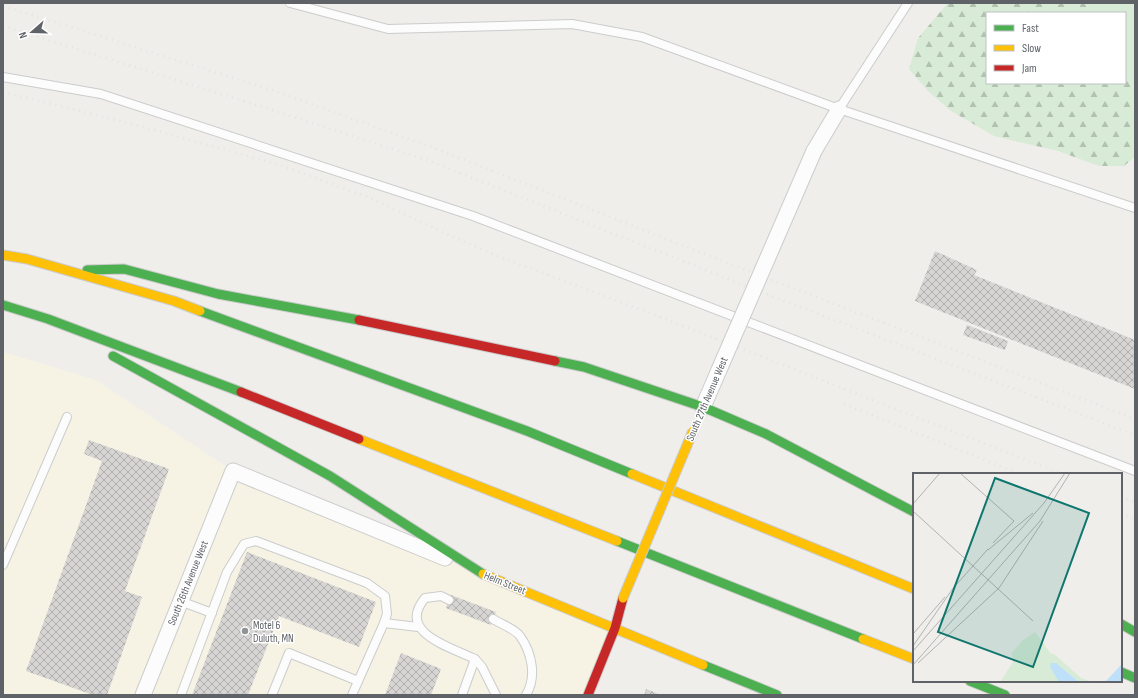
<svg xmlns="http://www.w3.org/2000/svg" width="1138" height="698" font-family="'Sofia Sans Condensed',sans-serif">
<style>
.commercial{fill:#f7f3e4}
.green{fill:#d8ebd6}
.forest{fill:url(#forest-firs)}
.building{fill:url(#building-cross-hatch)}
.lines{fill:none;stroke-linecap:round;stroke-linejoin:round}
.lane-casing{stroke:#cbcccc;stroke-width:10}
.street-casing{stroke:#cbcccc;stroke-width:17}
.fast-casing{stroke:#cacacb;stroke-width:11}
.slow-casing{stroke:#cacacb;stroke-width:11}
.jam-casing{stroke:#cacacb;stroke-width:11}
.lane{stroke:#fdfcfc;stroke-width:8}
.street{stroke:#fdfcfc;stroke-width:15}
.fast{stroke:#4caf50;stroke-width:9}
.slow{stroke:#ffc107;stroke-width:9}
.jam{stroke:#c62828;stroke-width:9}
.rail{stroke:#e4e4e4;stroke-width:3;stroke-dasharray:1 5;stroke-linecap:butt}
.street-bridge-casing{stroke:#cbcccc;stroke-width:17;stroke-linecap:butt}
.slow-bridge-casing{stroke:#cacacb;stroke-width:11;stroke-linecap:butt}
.street-bridge{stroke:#fdfcfc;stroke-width:15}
.slow-bridge{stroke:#ffc107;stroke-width:9}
.poi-dot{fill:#919496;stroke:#fff;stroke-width:1.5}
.labels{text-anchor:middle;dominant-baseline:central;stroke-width:3;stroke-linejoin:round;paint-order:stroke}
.street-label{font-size:11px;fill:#5f6368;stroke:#fff}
.poi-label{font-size:11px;fill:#5f6368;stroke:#fff;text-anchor:start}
.inset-road{fill:none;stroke:#b1b2b2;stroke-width:1}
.view{fill:#0f766e;fill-opacity:0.15;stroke:#0f766e;stroke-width:2}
.inset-edge{fill:none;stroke:#5f6368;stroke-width:2}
</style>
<defs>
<pattern id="forest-firs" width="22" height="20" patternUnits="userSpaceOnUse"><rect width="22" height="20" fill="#d8ebd6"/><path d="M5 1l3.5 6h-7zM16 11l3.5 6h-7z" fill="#b2c2b1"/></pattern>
<pattern id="building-cross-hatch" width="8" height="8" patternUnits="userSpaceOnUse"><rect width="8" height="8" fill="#d6d5d3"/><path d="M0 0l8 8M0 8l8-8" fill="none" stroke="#b1b0af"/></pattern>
</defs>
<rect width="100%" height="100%" fill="#efeeea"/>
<!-- commercial -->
<polygon class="commercial" points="3,352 96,380 233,471 615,628 588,695 3,695"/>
<!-- green -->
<polygon class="green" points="1085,3 1135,3 1135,92 1125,70 1125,13 1090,13"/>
<!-- forest -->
<polygon class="forest" points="948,3 1085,3 1090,13 987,13 987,83 1125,83 1125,70 1135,92 1135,157 1124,166 1099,166 1058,151 994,136 951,111 929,92 909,69 918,38"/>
<!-- building -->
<g class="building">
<polygon points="935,251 977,270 974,275 1135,340 1135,389 915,301"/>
<polygon points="967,325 1008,341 1005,350 963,335"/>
<polygon points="89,440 169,469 125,591 142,597 107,695 93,695 26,671 102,461 84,454"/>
<polygon points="247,552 376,602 359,647 279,616 248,695 192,695"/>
<polygon points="451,595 496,612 491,625 446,608"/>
<polygon points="401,653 441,669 431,695 385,695"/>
<polygon points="646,689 661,695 644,695"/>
</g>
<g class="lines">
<!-- lane casing -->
<g class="lane-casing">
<g id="lane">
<polyline points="290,3 388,29 572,24 642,37 839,109 1135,208"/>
<polyline points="3,77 101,94 473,216 1135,471"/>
<polyline points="839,109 908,3"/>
<polyline points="3,565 67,417"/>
<path d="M449 600 441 596 425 598C396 633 451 647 475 659L462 695"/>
<polyline points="180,601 212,613"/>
<path d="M493 619C501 624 515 629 520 636 532 653 537 677 526 695"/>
<polyline points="384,623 418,627"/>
<polyline points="475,659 482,667 496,695"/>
<polyline points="181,695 227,572 244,544 256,541 367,583 385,596 387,614 384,623 352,695"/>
<polyline points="272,695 289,653 358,681"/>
</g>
</g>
<!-- street casing -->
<g class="street-casing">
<g id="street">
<polyline points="814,151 839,109"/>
<polyline points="703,407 719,370"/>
<polyline points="143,695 233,471 445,558"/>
</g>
</g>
<!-- fast casing -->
<g class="fast-casing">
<g id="fast">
<polyline points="87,270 124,269 218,294 359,320"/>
<polyline points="3,305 48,319 241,392"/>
<polyline points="200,311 527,431 632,474"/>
<polyline points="113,356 330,476 483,574"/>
<polyline points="555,361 584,367 703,407 766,434 914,512"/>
<polyline points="617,541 863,639"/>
<polyline points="1121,624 1135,632"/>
<polyline points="703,665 777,695"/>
<polyline points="1121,672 1135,678"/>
<polyline points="970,681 1005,695"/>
</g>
</g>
<!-- slow casing -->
<g class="slow-casing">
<g id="slow">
<polyline points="3,255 27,259 174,301 200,311"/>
<polyline points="359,439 617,541"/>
<polyline points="632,474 914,589"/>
<polyline points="483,574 703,665"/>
<polyline points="863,639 914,659"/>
</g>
</g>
<!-- jam casing -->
<g class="jam-casing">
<g id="jam">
<polyline points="359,320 555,361"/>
<polyline points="241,392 359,439"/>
<polyline points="588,695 615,628 623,598"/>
</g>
</g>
<!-- lane -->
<use href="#lane" class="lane"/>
<!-- street -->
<use href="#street" class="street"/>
<!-- fast -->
<use href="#fast" class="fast"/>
<!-- slow -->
<use href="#slow" class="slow"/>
<!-- jam -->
<use href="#jam" class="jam"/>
<!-- rail -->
<g class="rail">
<polyline points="3,6 272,90 434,148 756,274 1135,419"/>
<polyline points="3,26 263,107 427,160 751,288 1135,435"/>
<polyline points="3,92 121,121 277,164 368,197 462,241 500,257 650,313 1062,474"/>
<polyline points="844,404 1020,474"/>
<polyline points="1121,497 1135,502"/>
<polyline points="1121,513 1135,519"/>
</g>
<!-- street-bridge casing -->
<g class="street-bridge-casing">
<polyline id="street-bridge" points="719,370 814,151"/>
</g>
<!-- slow-bridge casing -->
<g class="slow-bridge-casing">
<polyline id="slow-bridge" points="623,598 693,431"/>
</g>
<!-- street-bridge -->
<use href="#street-bridge" class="street-bridge"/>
<!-- slow-bridge -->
<use href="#slow-bridge" class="slow-bridge"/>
</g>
<!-- markers -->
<circle class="poi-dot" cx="245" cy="631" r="4"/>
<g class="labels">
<!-- street labels -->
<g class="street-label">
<text transform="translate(707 399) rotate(-67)">South 27th Avenue West</text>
<text transform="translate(188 583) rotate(-68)">South 26th Avenue West</text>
<text transform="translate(505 583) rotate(22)">Helm Street</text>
</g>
<!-- poi labels -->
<g class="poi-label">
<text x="253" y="625">Motel 6<tspan x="253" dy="13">Duluth, MN</tspan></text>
</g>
</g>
<!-- overview -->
<g transform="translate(913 473)">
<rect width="209" height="209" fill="#efeeea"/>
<path d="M138 181H141L168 205 180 209H166L147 193 137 192 146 209H104L94 200 93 209H87L100 189 128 186Z" fill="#d8ebd6"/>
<path d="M122 159 138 181 128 186 100 189 99 180 109 168ZM92.5 204a5.5 5.5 0 1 1 11 0a5.5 5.5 0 1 1-11 0Z" fill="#d8ebd6"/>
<path d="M138 190H143L166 209H146L137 194ZM209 191V209H190L194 207Z" fill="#bfe0f9"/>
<path class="inset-road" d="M47 0 101 48 80 70M0 31 27 0M0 38 120 148M75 77 120 40M43 112 75 76M0 161 32 124M0 173 43 111M0 178 131 30 152 0M5 190 86 115 130 48M0 192 127 48 157 0"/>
<path class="view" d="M82 5 176 40 120 194 25 159Z"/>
<rect width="209" height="209" class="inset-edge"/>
</g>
<!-- border -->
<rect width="1138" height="698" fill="none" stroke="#5f6368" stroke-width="8"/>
<!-- legend -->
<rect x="986" y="12" width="140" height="72" fill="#ffffff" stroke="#bfc1c3"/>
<rect x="994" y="25" width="20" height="6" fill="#4caf50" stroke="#bfc1c3"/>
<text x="1022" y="32" font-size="12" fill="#5f6368">Fast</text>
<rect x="994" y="45" width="20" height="6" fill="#ffc107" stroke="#bfc1c3"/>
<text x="1022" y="52" font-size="12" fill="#5f6368">Slow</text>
<rect x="994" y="65" width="20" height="6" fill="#c62828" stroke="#bfc1c3"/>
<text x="1022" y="72" font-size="12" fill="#5f6368">Jam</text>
<!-- north arrow -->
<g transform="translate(32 32) rotate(250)" stroke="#ffffff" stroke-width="3" paint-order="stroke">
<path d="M0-3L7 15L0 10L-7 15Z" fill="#5f6368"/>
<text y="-6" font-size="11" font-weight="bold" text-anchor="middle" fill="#5f6368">N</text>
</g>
</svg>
